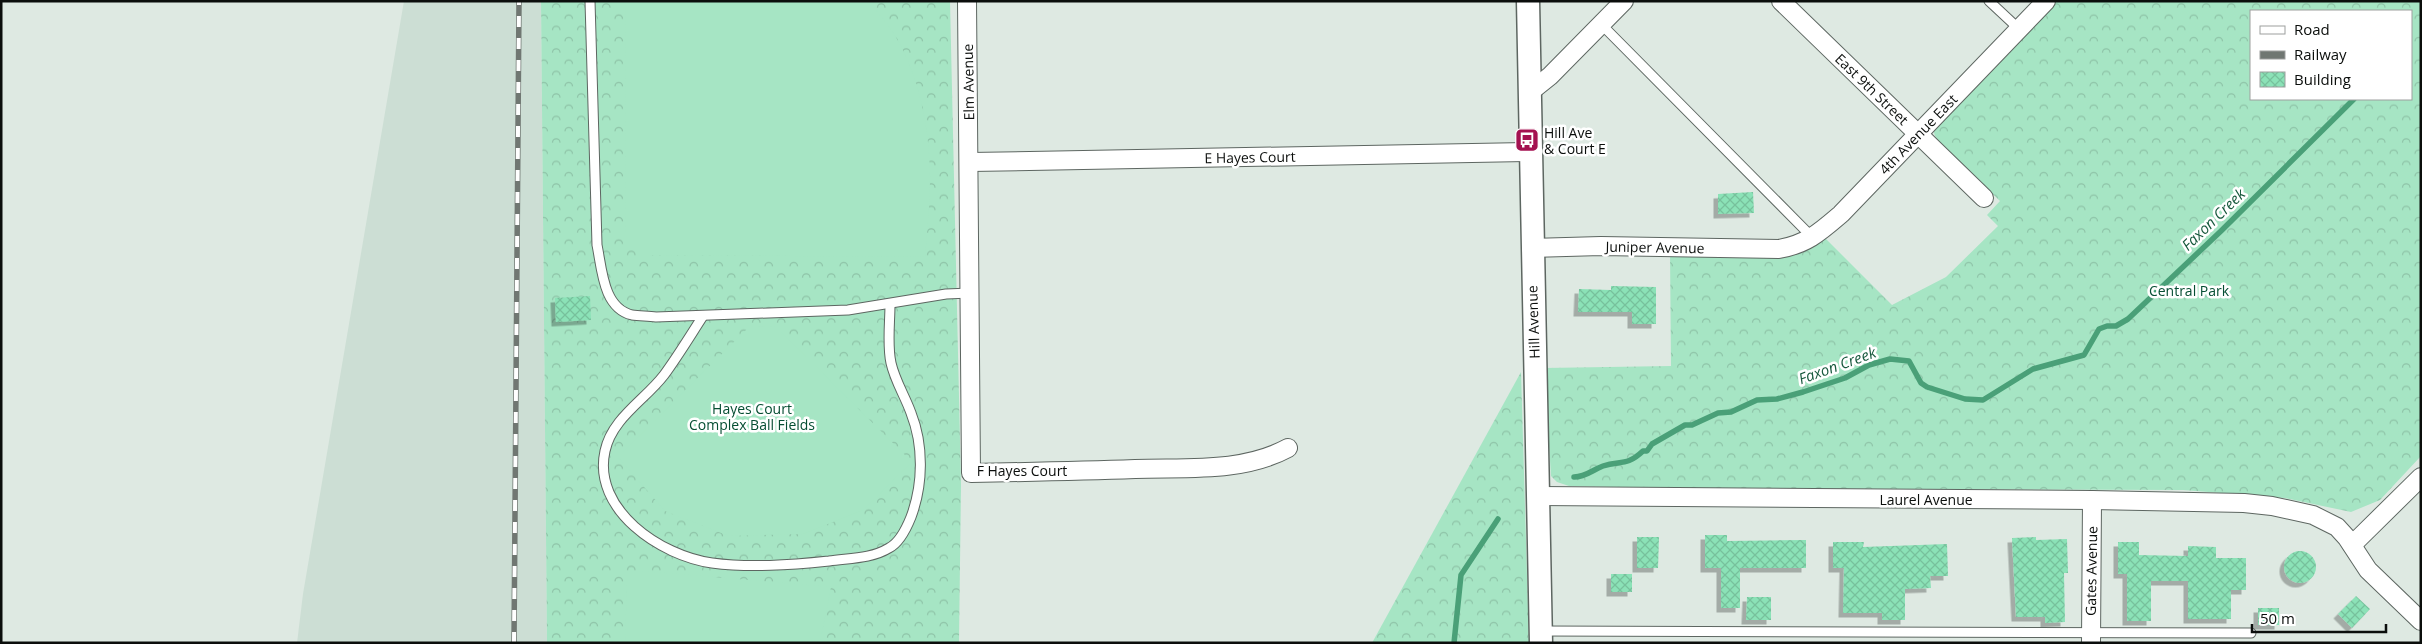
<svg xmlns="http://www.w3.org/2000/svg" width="2422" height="644" font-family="'Open Sans',sans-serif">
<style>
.built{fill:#ccded4}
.forest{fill:url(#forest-crowns);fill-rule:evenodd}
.pitch{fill:#a6e5c4}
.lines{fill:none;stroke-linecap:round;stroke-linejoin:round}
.stream{stroke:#4aa078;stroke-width:5.5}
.building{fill:url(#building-cross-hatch);filter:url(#shadow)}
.service-casing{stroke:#5d6661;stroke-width:11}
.minor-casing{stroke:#5d6661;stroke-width:20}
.tertiary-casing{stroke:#5d6661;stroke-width:25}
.service{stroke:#fff;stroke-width:9}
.minor{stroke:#fff;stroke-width:18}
.tertiary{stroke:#fff;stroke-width:22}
.rail-casing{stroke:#707772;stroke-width:5.5}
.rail{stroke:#fff;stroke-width:4;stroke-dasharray:11;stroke-linecap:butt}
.labels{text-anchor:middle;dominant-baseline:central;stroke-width:5;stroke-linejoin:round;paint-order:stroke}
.street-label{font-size:14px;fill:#0b0e0c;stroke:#fff}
.poi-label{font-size:14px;fill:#0b0e0c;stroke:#fff;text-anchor:start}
.park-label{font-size:14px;fill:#064e33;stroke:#fff}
.water-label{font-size:15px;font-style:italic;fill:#16583c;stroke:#fff}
</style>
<defs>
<pattern id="forest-crowns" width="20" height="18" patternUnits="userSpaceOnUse" patternTransform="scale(1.25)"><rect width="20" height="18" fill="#a6e5c4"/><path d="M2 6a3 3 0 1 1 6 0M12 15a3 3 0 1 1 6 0" fill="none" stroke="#8ec3a7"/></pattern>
<pattern id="building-cross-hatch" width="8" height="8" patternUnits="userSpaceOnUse" patternTransform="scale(1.25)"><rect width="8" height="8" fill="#8be2b7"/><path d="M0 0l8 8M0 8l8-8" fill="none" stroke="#77c19c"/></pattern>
<filter id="shadow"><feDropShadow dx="-4.5" dy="4.5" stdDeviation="0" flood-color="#0004"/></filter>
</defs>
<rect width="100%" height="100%" fill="#dee9e2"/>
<!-- built -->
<polygon class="built" points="404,1 541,1 547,643 297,643 303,594"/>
<!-- forest -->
<g class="forest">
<polygon points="541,1 950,1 961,485 959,643 547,643"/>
<path d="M2057 1H2421V456L2380 500 2351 512 2285 498 2183 490 1655 488 1569 486 1557 482 1551 476 1544 368 1671 366 1670 253H1802L1825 238 1892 305 1946 277 1998 226 1987 215 2000 201 1942 145 1935 136 1933 129 1935 124ZM2251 11H2411V99H2251Z"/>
<polygon points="1521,372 1529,643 1372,643"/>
</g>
<!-- pitch -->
<g class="pitch">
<path d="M626 1H865C913 38 931 122 930 180 930 206 927 232 925 257L646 255 625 234Z"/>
<polygon points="750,326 776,327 912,462 863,510 803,534 729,536 665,511 618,457"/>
<polygon points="641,571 831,587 820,643 625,643 627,585"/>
</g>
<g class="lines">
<!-- stream -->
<g class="stream">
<path d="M1574 477C1586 477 1592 470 1603 466 1620 460 1626 467 1643 451H1647L1652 444 1685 425H1692L1718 413 1731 412 1757 400 1777 399 1803 392 1845 378 1869 365 1890 359 1909 361 1921 383 1927 387 1965 399 1983 400 2033 369 2084 355 2099 329 2107 326H2116L2128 319 2221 231 2354 99"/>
<polyline points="1454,643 1461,575 1498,519"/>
</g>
</g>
<!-- building -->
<g class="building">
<polygon points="1753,192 1754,213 1718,214 1718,194"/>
<polygon points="1611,286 1656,287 1656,324 1632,324 1632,312 1578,312 1579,289 1611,290"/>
<polygon points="590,296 591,320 556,322 555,298"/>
<polygon points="1705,535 1727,535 1727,541 1806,540 1806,568 1740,568 1740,608 1721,608 1721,568 1705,568"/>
<polygon points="1637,537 1659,537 1658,568 1637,568"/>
<polygon points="2036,537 2036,540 2067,539 2068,573 2064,573 2065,622 2045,623 2045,617 2016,617 2012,538"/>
<polygon points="1833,542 1864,542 1863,547 1947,544 1948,576 1930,576 1931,588 1905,589 1905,620 1882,620 1882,613 1843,613 1844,568 1833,568"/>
<polygon points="2118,542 2139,542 2139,555 2188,556 2188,546 2216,547 2216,558 2246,558 2246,590 2231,590 2231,619 2188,619 2188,581 2151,581 2151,621 2127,621 2127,574 2118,574"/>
<circle cx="2300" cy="567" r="16"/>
<rect x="1611" y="574" width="21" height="18"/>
<polygon points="2356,596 2370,609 2352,628 2338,614"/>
<polygon points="1747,597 1771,597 1771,620 1746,620"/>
<rect x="2258" y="608" width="21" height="17"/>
</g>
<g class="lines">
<!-- service casing -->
<g class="service-casing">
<g id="service">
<path d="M590 1 597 245C602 269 603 308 632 315 640 316 648 316 656 317L848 310 946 294 970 293"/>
<polyline points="1989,1 2019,29"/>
<polyline points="1601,24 1812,237"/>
<path d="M703 316C690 336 678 356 664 375 645 400 612 418 605 451 592 510 661 556 712 563 750 568 790 565 829 561 849 558 871 559 889 548 899 543 907 527 911 517 923 485 924 446 911 413 905 396 895 381 891 363 887 345 890 323 890 304"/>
<polyline points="1541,631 2251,633"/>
</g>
</g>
<!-- minor casing -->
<g class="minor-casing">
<g id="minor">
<path d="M967 1 971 473C1026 472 1080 471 1135 469 1185 467 1242 473 1288 448"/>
<polyline points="1781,1 1984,198"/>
<polyline points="1530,92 1550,76 1624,1"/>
<polyline points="970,162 1531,152"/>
<path d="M1531 248 1601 246 1779 249C1807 244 1820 232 1841 214L2046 1"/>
<polyline points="1538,496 2092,500 2244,503 2272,506 2313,515 2337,527 2347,538 2368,570 2421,621"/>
<polyline points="2352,545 2421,477"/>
<polyline points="2091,643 2092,500"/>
</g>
</g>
<!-- tertiary casing -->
<g class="tertiary-casing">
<polyline id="tertiary" points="1528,1 1541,643"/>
</g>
<!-- service -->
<use href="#service" class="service"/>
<!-- minor -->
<use href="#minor" class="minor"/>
<!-- tertiary -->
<use href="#tertiary" class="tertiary"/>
<!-- rail casing -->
<g class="rail-casing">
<polyline id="rail" points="514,643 519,1"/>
</g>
<!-- rail -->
<use href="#rail" class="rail"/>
</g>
<!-- icons -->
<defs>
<g id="bus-square" transform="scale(1.25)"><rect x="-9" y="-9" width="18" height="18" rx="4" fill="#a41150" stroke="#fff"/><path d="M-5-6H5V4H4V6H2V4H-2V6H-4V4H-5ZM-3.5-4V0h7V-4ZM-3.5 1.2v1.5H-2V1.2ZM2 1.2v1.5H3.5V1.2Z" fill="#fff"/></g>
</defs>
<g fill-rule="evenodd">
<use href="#bus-square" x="1527" y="140"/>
</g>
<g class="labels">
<!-- street labels -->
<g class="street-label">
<text transform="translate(968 82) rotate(-91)">Elm Avenue</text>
<text transform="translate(1872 89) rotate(44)">East 9th Street</text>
<text transform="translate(1918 134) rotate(-46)">4th Avenue East</text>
<text transform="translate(1250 157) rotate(-1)">E Hayes Court</text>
<text transform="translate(1655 247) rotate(1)">Juniper Avenue</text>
<text transform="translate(1533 322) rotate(-92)">Hill Avenue</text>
<text x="1022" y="470">F Hayes Court</text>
<text x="1926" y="499">Laurel Avenue</text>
<text transform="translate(2091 571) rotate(-89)">Gates Avenue</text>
</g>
<!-- poi labels -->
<g class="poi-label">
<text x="1544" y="132">Hill Ave<tspan x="1544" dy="16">&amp; Court E</tspan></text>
</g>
<!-- park labels -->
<g class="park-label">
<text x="2189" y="290">Central Park</text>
<text x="752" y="408">Hayes Court<tspan x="752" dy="16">Complex Ball Fields</tspan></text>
</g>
<!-- water labels -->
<g class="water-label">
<text transform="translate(2213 219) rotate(-44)">Faxon Creek</text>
<text transform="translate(1837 365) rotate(-20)">Faxon Creek</text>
</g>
</g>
<!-- border -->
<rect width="2422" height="644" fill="none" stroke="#0b0e0c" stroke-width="5"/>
<!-- legend -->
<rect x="2250" y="10" width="162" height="90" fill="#ffffff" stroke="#9d9f9e"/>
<rect x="2260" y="26" width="25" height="8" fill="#ffffff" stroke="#9d9f9e"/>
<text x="2294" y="35" font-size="15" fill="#0b0e0c">Road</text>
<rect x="2260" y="51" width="25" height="8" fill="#707772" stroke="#9d9f9e"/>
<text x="2294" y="60" font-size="15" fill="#0b0e0c">Railway</text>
<rect x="2260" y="72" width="25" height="15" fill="url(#building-cross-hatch)" stroke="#9d9f9e"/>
<text x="2294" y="85" font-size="15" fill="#0b0e0c">Building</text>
<!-- scale -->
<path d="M2252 624v8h134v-8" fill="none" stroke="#0b0e0c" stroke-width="2.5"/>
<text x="2260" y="624" font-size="15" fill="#0b0e0c" stroke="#ffffff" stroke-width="4" paint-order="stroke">50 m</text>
</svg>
